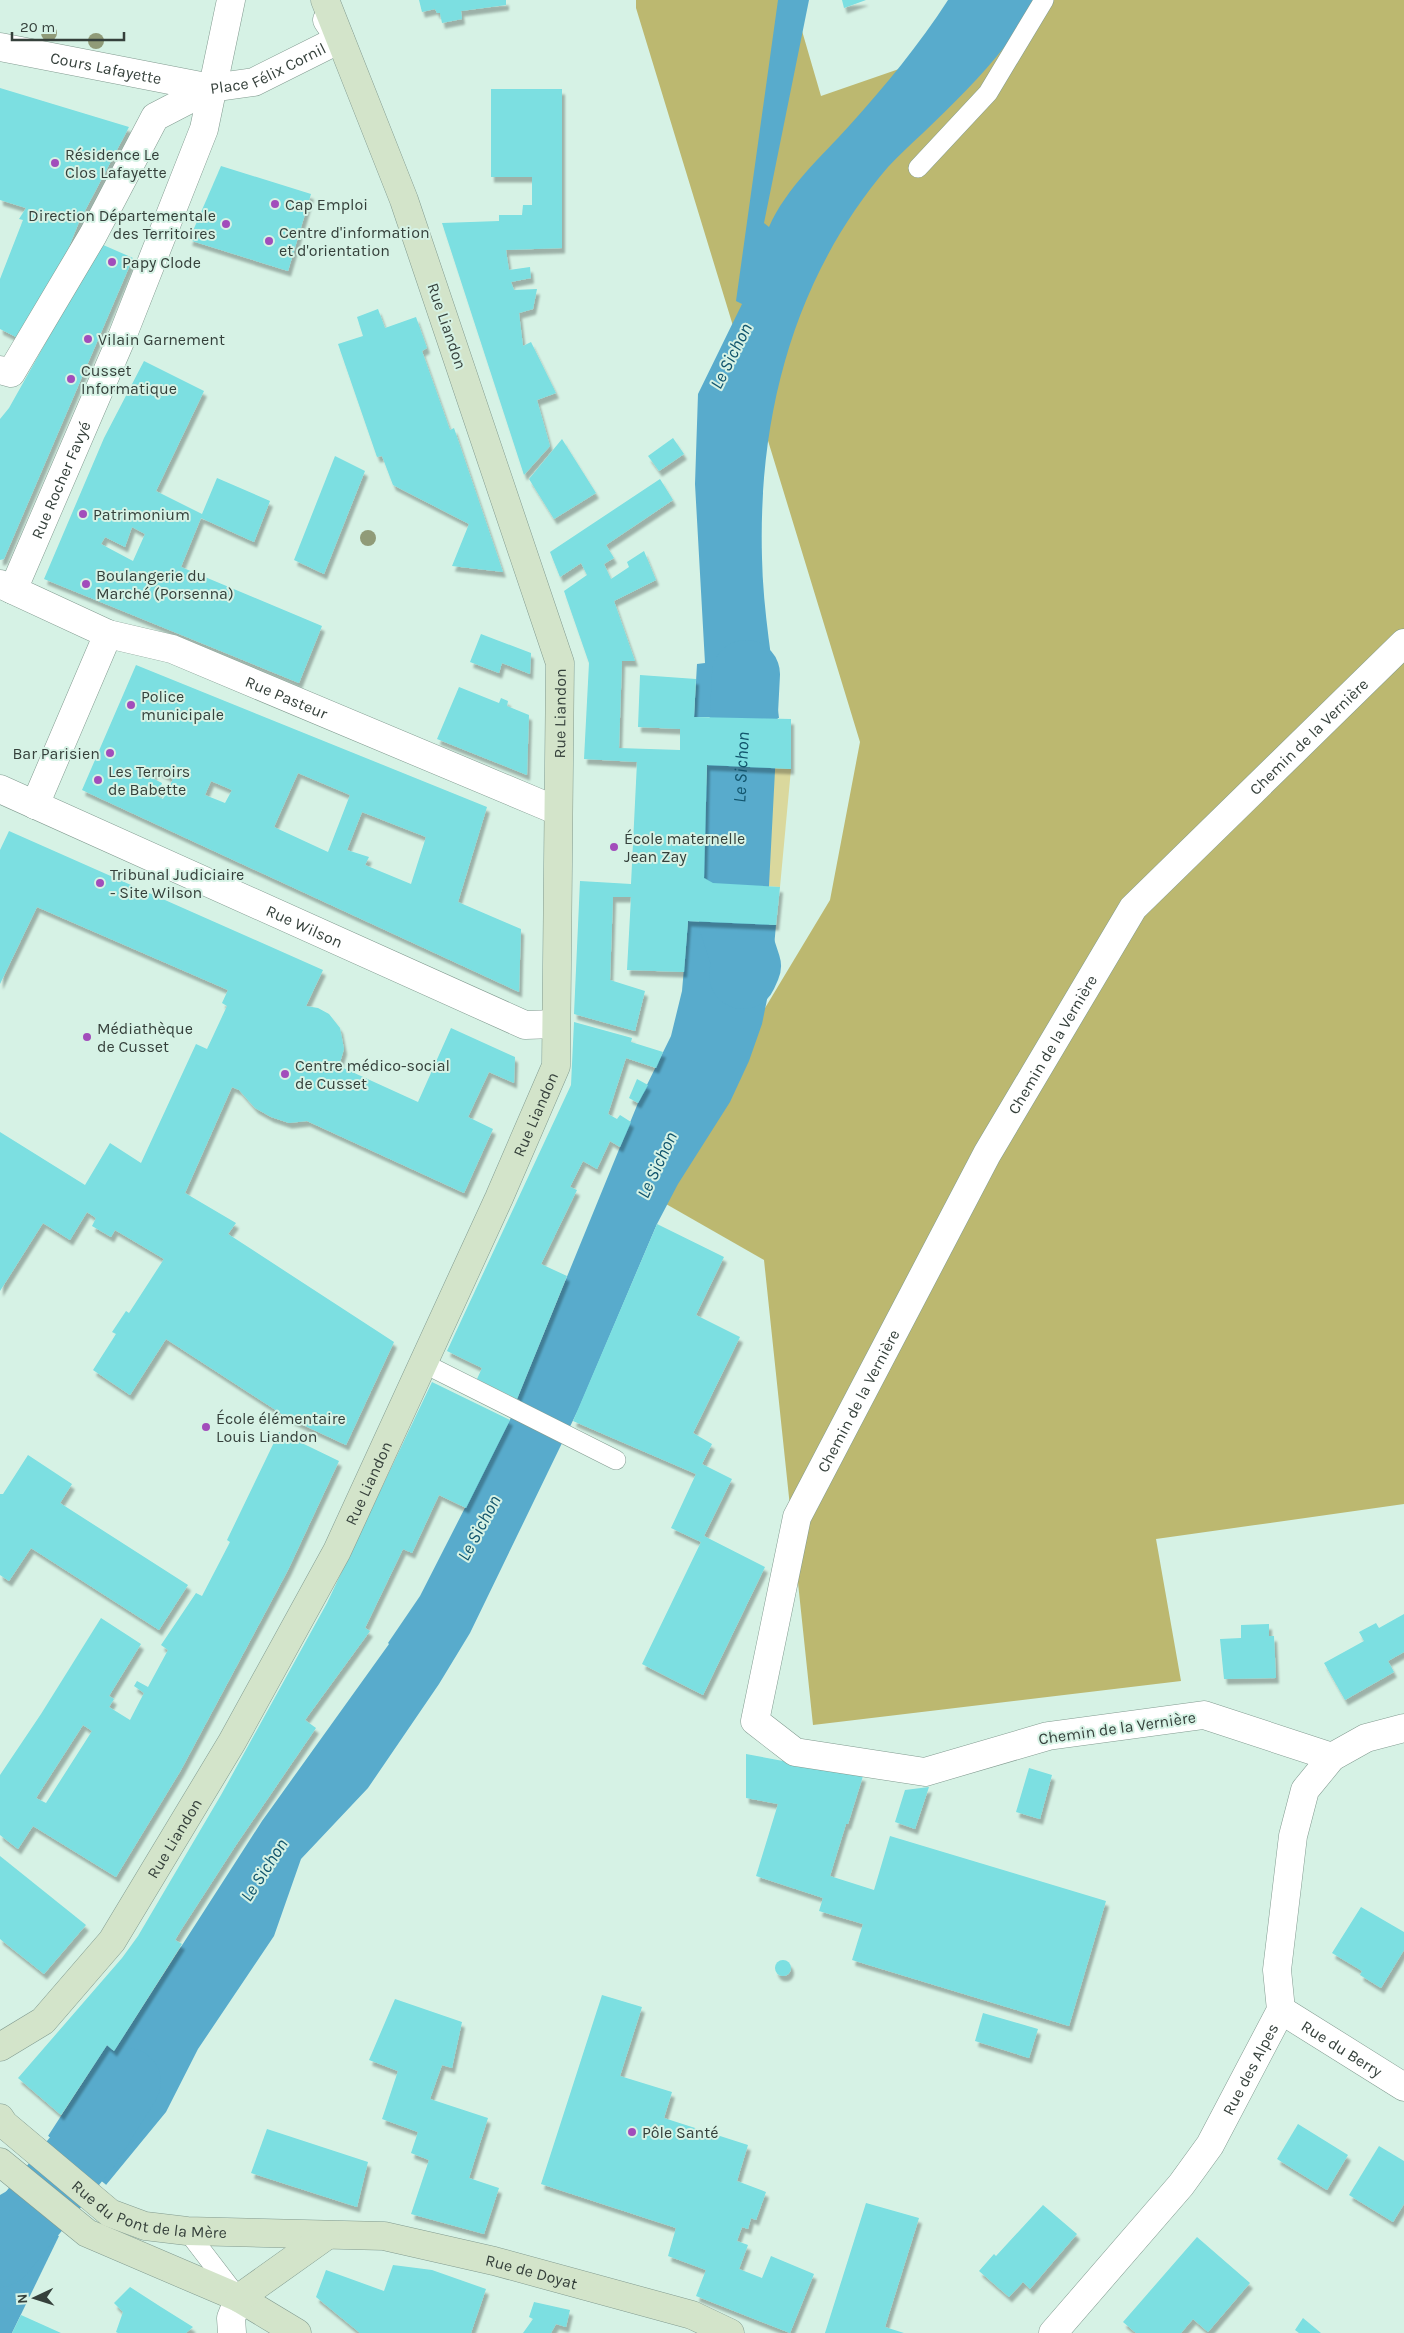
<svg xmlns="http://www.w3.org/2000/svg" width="1404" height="2333" font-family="Karla,sans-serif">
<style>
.green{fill:#dad89d}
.forest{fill:#bcb870}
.water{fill:#58abcc}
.pier{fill:#d6f2e5}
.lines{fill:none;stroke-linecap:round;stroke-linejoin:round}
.river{stroke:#58abcc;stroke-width:68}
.building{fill:#7bdfe1;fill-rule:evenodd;filter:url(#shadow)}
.service-casing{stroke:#829b90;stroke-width:20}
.minor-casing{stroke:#829b90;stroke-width:29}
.secondary-casing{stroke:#829b90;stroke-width:29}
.service{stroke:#fff;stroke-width:19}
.minor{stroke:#fff;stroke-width:28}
.secondary{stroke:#d3e4ca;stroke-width:28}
.tree{fill:#909b78}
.poi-dot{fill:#a24dbb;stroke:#d6f2e5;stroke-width:2}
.labels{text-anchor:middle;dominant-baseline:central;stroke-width:4;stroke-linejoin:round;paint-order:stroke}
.street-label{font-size:16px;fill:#35403b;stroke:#d6f2e5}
.poi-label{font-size:16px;fill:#35403b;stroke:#d6f2e5;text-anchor:start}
.water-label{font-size:18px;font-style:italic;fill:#12556d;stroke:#d6f2e5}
</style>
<defs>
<filter id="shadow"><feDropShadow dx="3" dy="5.5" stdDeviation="1" flood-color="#0004"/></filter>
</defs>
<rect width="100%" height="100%" fill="#d6f2e5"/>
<!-- green -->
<polygon class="green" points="707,765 791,769 780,887 713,883 704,878"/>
<!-- forest -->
<polygon class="forest" points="636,0 793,0 821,96 977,42 1023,0 1404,0 1404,1504 1156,1539 1181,1681 813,1725 764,1260 652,1196 830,900 860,742 636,8"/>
<!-- water -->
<g class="water">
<path d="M778 0H809L764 223 769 227C786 188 821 157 849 126 885 86 919 45 948 0H1033C1024 15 1017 32 1006 45 981 77 952 105 923 133 911 144 899 155 888 167 794 277 758 415 762 558 763 611 773 665 779 718L694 717 697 664 705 663 695 484 698 394 742 304 736 301Z"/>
<polygon points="688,921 776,925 771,980 762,1024 749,1061 730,1102 678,1184 657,1224 579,1408 470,1633 439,1684 368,1788 301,1859 274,1936 198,2049 166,2112 106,2185 48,2136 107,2045 114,2051 262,1821 389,1644 388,1643 420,1596 520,1400 517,1399 638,1103 671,1036 682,991"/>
<polygon points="7,2191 59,2236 12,2333 0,2333 0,2195"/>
</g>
<!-- pier -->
<g class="pier">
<polygon points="48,2136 106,2185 104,2187 47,2138"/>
<polygon points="9,2189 61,2234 59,2236 7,2191"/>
</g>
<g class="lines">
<!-- river -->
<g class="river">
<path id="s1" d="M743 975 747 966 733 923 746 674"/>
<polyline points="0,2253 86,2147 127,2082"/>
</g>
</g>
<!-- building -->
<g class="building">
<polygon points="419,0 506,0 506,5 461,11 462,19 442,23 440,13 437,13 435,9 422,12"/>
<polygon points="842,0 866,0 844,8"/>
<polygon points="0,88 129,127 79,222 66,254 20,339 0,329 0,279 23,220 19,219 26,208 0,200"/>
<polygon points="491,89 562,89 562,248 506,250 509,270 530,267 531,278 511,282 514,290 537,289 533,309 519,313 523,346 531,342 556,393 537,400 550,446 524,475 442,223 499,221 499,215 522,215 523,205 532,205 532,177 491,177"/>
<polygon points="221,166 311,194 288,271 189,240"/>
<polygon points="101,244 133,258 4,559 0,560 0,419 9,408"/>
<polygon points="378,309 385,328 416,317 427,348 422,351 450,430 454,428 503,572 452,566 469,524 393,485 382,456 377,457 338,344 363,336 357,317"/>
<path d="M144 361 204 391 156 491 202 514 217 478 270 501 254 542 201 518 181 567 322 626 299 683 44 579 104 438ZM132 527 145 534 133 561 101 544 105 537 125 547Z"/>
<polygon points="673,438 684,454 659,471 648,456"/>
<polygon points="562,439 596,493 554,519 529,479"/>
<polygon points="335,456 365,471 324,574 294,560"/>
<polygon points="660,479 673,500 606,545 614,558 604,564 611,579 629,567 627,562 644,551 656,580 614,601 635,661 622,661 619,748 680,750 680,729 638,727 640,675 696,679 694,717 791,719 791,769 707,765 704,878 713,883 780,887 776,925 688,921 684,972 627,970 631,897 613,897 610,980 645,991 635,1031 574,1014 580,881 631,884 637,762 584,759 589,663 564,591 587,575 581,563 560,577 550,552"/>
<polygon points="481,634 531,653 530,674 502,663 499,673 470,662"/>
<path d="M136 665 487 807 458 902 521 929 519 992 82 790ZM156 770 173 779 163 799 157 796 162 783 152 778ZM298 773 350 795 328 852 274 827ZM211 781 232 790 225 803 205 795ZM362 812 426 837 411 884 365 865 369 857 347 850Z"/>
<polygon points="459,687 499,703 501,698 508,701 507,706 529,715 527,775 437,739"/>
<polygon points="9,831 323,970 306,1006 318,1008 329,1014 340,1028 344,1049 339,1066 418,1102 451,1028 515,1057 514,1083 489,1072 468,1117 493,1129 464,1193 307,1121 289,1123 271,1117 255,1108 239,1090 232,1087 185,1193 236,1223 228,1234 394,1342 346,1445 288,1418 166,1339 130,1395 93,1370 116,1334 112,1332 126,1311 129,1313 164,1259 115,1230 111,1237 92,1226 96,1218 87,1212 70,1240 43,1223 0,1291 0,1132 85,1185 110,1143 141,1163 196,1044 207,1049 227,1006 222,1003 228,990 37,907 0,984 0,850"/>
<polygon points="574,1022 632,1038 631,1042 663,1052 656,1068 626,1058 608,1114 617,1119 620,1115 631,1122 620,1147 610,1141 597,1169 583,1161 570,1187 577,1190 541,1264 567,1276 517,1399 477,1379 482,1368 447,1351 571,1085"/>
<polygon points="637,1079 648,1085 638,1103 629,1098"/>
<polygon points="657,1224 724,1257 696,1315 740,1337 693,1433 712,1444 702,1464 732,1479 704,1536 765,1567 703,1695 642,1664 701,1542 671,1528 696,1474 573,1421"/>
<polygon points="432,1382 510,1420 466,1508 439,1495 412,1553 403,1549 365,1628 370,1631 305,1720 316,1728 236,1845 181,1930 175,1940 182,1944 114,2051 107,2045 61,2115 18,2078 122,1958 138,1936 221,1795 327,1603"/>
<path d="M279 1432 339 1461 288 1570 181 1770 116 1877 33 1826 18 1849 0 1835V1775L41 1714 101 1618 141 1644 109 1696 114 1699 109 1707 130 1720 144 1693 134 1686 137 1681 148 1687 168 1650 161 1645 196 1593 202 1596 230 1542 227 1540ZM83 1725 92 1731 46 1803 36 1798Z"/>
<polygon points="28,1455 72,1484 60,1503 188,1585 159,1630 31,1548 9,1581 0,1575 0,1494 3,1494"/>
<polygon points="1404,1614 1404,1652 1388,1661 1394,1672 1345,1700 1324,1663 1364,1641 1359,1632 1376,1623 1379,1628"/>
<polygon points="1269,1624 1269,1636 1274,1636 1276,1678 1224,1679 1220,1639 1241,1638 1241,1625"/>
<polygon points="746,1754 863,1776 848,1824 846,1824 830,1876 874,1890 890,1836 1106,1901 1069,2026 852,1960 863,1924 819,1911 823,1898 756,1876 778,1804 746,1798"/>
<polygon points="1029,1768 1052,1775 1040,1819 1016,1812"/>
<polygon points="929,1787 915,1829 895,1822 905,1790"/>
<polygon points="0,1856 86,1925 44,1974 0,1939"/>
<polygon points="1361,1907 1404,1932 1404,1950 1381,1988 1360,1975 1362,1971 1332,1953"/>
<circle cx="783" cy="1968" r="8"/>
<polygon points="602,1995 642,2007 620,2076 672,2092 664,2118 748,2145 737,2181 766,2192 756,2220 751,2218 748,2229 742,2227 737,2241 748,2245 739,2269 762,2278 771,2256 814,2274 790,2333 696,2296 706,2270 668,2256 676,2228 541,2184"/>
<polygon points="395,1999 462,2022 452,2068 442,2065 430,2099 488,2118 469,2178 499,2188 484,2234 411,2214 429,2160 411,2153 418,2132 382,2119 398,2071 369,2060"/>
<polygon points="983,2013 1038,2029 1029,2058 975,2041"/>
<polygon points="1298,2124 1348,2155 1327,2190 1277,2159"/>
<polygon points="267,2129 368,2162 357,2207 251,2173"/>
<polygon points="1379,2146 1404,2161 1404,2204 1393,2222 1349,2195"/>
<polygon points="866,2203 919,2218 885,2327 904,2333 825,2333"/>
<polygon points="1043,2205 1077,2234 1030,2289 1023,2282 1009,2297 979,2271 994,2254 996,2256"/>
<polygon points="1197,2237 1250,2283 1208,2332 1193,2319 1181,2333 1136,2333 1123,2322"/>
<polygon points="393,2265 432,2270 486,2289 471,2333 360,2333 316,2297 326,2270 384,2291"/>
<polygon points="130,2287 161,2307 193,2327 186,2333 118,2333 116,2332 123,2312 114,2303"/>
<polygon points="534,2302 570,2310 566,2327 556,2324 551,2333 523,2333 533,2319 529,2317"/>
<polygon points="21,2315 61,2333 12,2333"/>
<polygon points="1303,2318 1321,2333 1299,2333 1295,2330"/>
</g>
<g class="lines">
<!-- service casing -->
<g class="service-casing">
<g id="service">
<polyline points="918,168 988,93 1044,0"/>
<polyline points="423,1363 616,1460"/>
<polyline points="187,2231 236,2295"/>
</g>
</g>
<!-- minor casing -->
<g class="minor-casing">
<g id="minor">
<path id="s2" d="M0 47 211 88"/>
<path id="s3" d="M0 370 11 373 93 235 155 117 211 88 254 82 340 39 327 20"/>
<path id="s4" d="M0 584 108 634 172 649 558 811"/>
<path id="s5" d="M13 590 122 337 204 129 231 0"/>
<path id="s6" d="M0 789 525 1025 556 1024"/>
<polyline points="35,805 108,634"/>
<path id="s7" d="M1332 1757 1204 1715 1048 1736 925 1772 795 1752 755 1721 797 1517 987 1154 1133 908 1404 643"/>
<path id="s8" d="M1281 2010 1404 2087"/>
<polyline points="232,2333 231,2318 239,2298"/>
<path id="s9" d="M1053 2333 1181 2185 1210 2145 1281 2010 1277 1970 1293 1836 1305 1790 1332 1757 1366 1738 1404 1728"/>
</g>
</g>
<!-- secondary casing -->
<g class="secondary-casing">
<g id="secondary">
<path id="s10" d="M0 2047 43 2021 112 1941 232 1742 337 1551 499 1198 556 1066 560 663 404 200 325 0"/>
<path id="s11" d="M0 2118 4 2124 110 2213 145 2226 187 2231 384 2236 494 2261 692 2315 730 2333"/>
<polyline points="0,2162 87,2233 239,2298 297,2333"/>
<polyline points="239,2298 326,2236"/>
</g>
</g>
<!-- service -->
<use href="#service" class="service"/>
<!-- minor -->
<use href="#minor" class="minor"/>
<!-- secondary -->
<use href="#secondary" class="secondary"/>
</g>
<!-- trees -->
<g class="tree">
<circle cx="49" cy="33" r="8"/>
<circle cx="96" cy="41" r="8"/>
<circle cx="368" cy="538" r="8"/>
</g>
<!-- markers -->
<g class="poi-dot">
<circle cx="55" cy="163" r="5"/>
<circle cx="275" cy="204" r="5"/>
<circle cx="226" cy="224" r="5"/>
<circle cx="269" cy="241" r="5"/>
<circle cx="112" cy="262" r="5"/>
<circle cx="88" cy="339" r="5"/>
<circle cx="71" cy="379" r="5"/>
<circle cx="83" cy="514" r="5"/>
<circle cx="86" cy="584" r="5"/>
<circle cx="131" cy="705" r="5"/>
<circle cx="110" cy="753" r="5"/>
<circle cx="98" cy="780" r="5"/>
<circle cx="614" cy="847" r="5"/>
<circle cx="100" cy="883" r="5"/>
<circle cx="87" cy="1037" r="5"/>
<circle cx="285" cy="1074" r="5"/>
<circle cx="206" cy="1427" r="5"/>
<circle cx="632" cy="2132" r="5"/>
</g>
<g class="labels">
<!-- street labels -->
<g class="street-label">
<text stroke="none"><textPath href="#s3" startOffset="429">Place Félix Cornil</textPath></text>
<text stroke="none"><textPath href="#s2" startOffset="108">Cours Lafayette</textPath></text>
<text transform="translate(447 326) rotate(71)">Rue Liandon</text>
<text stroke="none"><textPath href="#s5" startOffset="120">Rue Rocher Favyé</textPath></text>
<text stroke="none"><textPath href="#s4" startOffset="309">Rue Pasteur</textPath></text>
<text stroke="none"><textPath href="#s10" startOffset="1491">Rue Liandon</textPath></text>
<text stroke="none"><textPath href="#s7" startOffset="1752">Chemin de la Vernière</textPath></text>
<text stroke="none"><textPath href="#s6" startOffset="334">Rue Wilson</textPath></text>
<text stroke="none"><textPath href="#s7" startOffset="1348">Chemin de la Vernière</textPath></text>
<text stroke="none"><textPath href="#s10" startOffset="1086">Rue Liandon</textPath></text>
<text stroke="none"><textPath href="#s7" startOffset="942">Chemin de la Vernière</textPath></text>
<text stroke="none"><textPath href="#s10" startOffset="681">Rue Liandon</textPath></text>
<text transform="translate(1117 1728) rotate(-8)">Chemin de la Vernière</text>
<text stroke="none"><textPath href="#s10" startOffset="276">Rue Liandon</textPath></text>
<text stroke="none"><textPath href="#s8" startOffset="72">Rue du Berry</textPath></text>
<text stroke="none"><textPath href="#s9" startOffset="331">Rue des Alpes</textPath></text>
<text stroke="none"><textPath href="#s11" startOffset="182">Rue du Pont de la Mère</textPath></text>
<text stroke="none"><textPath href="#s11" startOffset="574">Rue de Doyat</textPath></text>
</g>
<!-- poi labels -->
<g class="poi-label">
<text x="65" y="154">Résidence Le<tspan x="65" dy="18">Clos Lafayette</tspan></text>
<text x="285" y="204">Cap Emploi</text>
<text x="216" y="215" text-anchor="end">Direction Départementale<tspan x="216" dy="18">des Territoires</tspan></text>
<text x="279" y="232">Centre d'information<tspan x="279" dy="18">et d'orientation</tspan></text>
<text x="122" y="262">Papy Clode</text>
<text x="98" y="339">Vilain Garnement</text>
<text x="81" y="370">Cusset<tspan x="81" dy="18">Informatique</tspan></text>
<text x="93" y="514">Patrimonium</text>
<text x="96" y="575">Boulangerie du<tspan x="96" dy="18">Marché (Porsenna)</tspan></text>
<text x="141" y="696">Police<tspan x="141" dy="18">municipale</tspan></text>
<text x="100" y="753" text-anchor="end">Bar Parisien</text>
<text x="108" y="771">Les Terroirs<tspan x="108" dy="18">de Babette</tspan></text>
<text x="624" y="838">École maternelle<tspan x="624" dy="18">Jean Zay</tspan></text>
<text x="110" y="874">Tribunal Judiciaire<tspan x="110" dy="18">- Site Wilson</tspan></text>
<text x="97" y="1028">Médiathèque<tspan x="97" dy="18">de Cusset</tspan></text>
<text x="295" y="1065">Centre médico-social<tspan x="295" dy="18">de Cusset</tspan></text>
<text x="216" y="1418">École élémentaire<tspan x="216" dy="18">Louis Liandon</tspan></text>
<text x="642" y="2132">Pôle Santé</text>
</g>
<!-- water labels -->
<g class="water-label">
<text transform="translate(731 356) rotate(-63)">Le Sichon</text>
<text stroke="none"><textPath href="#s1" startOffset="211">Le Sichon</textPath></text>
<text transform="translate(657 1165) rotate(-65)">Le Sichon</text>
<text transform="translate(479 1528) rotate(-62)">Le Sichon</text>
<text transform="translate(264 1870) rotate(-57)">Le Sichon</text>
</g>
</g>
<!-- north arrow -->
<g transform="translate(35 2298) rotate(266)" stroke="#d6f2e5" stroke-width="4" paint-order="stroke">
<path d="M0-4L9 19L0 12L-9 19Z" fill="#35403b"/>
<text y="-8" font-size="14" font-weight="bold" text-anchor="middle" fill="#35403b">N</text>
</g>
<!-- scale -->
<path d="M12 32v8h112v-8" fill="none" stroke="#35403b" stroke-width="2.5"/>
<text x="20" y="32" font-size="15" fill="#35403b" stroke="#d6f2e5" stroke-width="4" paint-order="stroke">20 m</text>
</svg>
